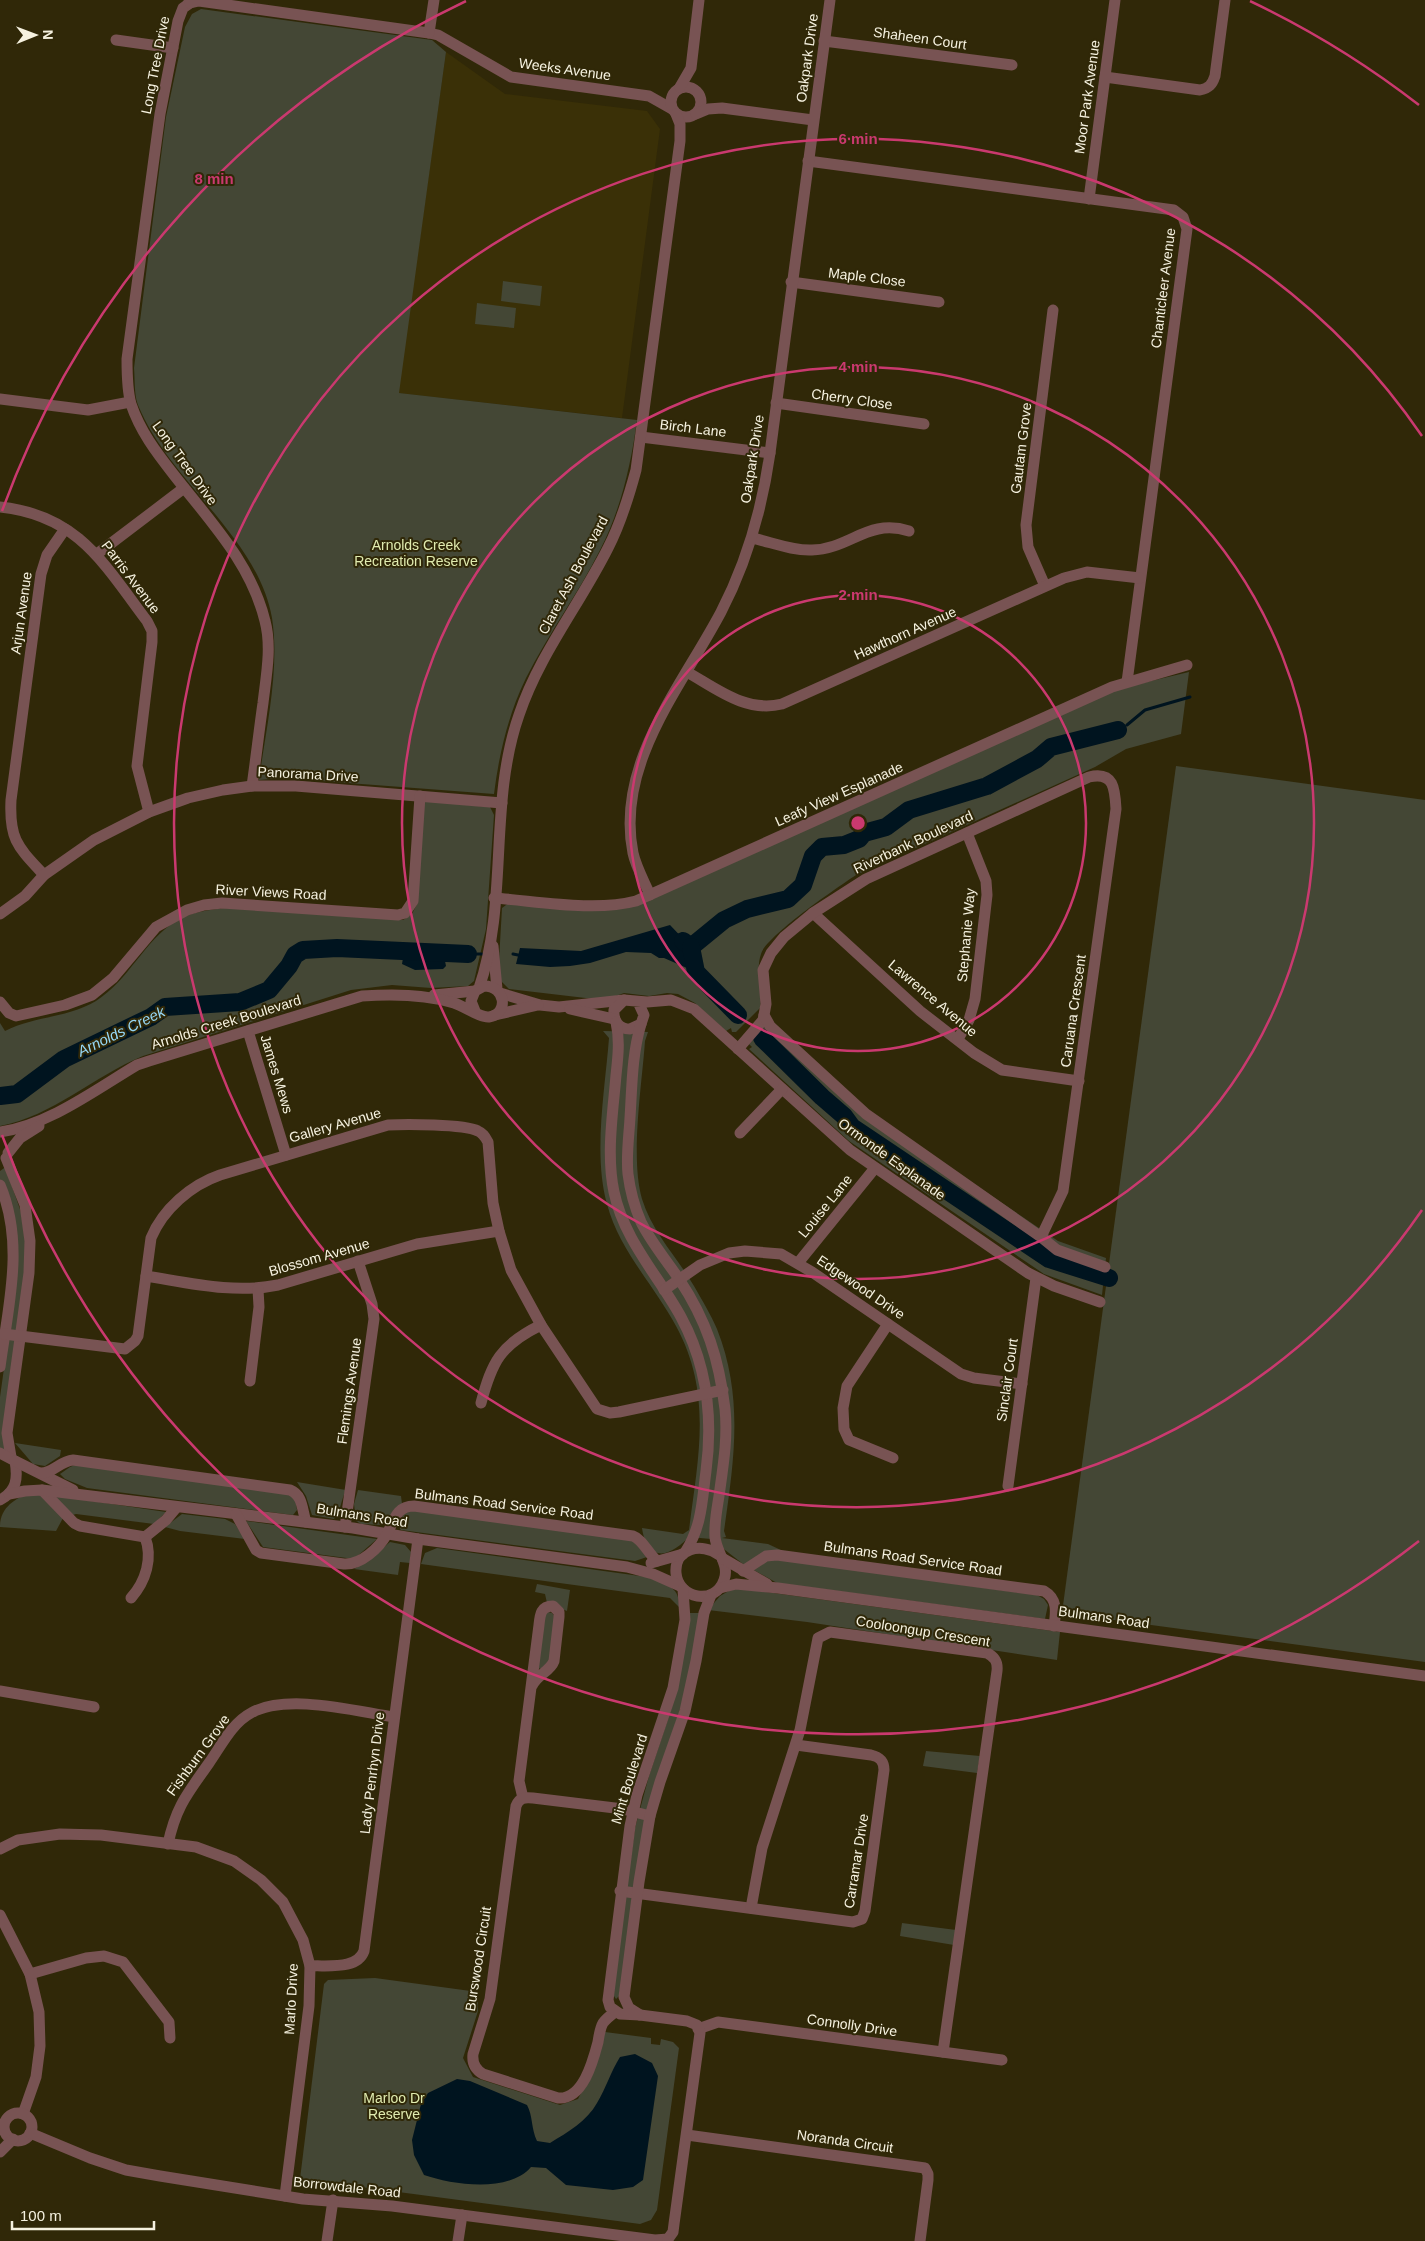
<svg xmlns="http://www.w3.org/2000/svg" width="1425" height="2241" font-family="Helvetica,sans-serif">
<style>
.built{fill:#3a3007}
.green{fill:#444735}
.water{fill:#00141f}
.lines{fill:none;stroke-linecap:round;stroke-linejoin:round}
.stream{stroke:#00141f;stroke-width:3}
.river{stroke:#00141f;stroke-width:18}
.minor{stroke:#785353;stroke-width:11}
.ring{fill:none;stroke:#ca396f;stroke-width:2.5}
.labels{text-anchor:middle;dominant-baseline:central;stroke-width:4;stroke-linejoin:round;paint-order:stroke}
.street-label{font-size:14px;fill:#f6f2e0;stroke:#302808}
.park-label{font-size:14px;fill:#e0ebaf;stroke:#302808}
.water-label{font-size:15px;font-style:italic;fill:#96d8f7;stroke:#302808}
.centre{fill:#ca396f;stroke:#302808;stroke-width:2.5}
.ring-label{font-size:15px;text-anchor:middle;font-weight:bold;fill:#ca396f;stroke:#302808;stroke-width:4;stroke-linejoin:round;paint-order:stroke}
</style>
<rect width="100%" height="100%" fill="#302808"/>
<!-- built -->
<polygon class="built" points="446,52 505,94 647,111 660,129 622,418 398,393"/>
<!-- green -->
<g class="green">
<path d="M201 9 432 40 446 52 399 393 637 420C631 465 621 509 600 550 578 594 548 634 526 678 508 715 499 754 494 794L282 778 259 780C266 729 280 669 272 618 258 537 169 481 138 405 134 395 135 379 134 368L166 117 185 27 192 14Z"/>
<polygon points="503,281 542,286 540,306 501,301"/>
<polygon points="477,303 516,308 514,328 475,324"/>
<path d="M1189 672 1181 734 1126 749 1095 767 856 875C838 887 766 936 761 954 755 971 763 991 760 1008L736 1032H732L731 1028 726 1031 695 1003 678 994 667 993 649 996 624 993 613 997 594 999 509 989 498 978 502 908 510 902 611 909 1117 689Z"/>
<polygon points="1176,766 1425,800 1425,1662 1062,1613"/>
<path d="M423 801 490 807 494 815 486 929 474 981 468 986 431 988 392 985 351 990 143 1056C94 1076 53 1116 0 1126V1023L5 1031C34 1016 68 1018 96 1001 129 980 144 941 177 920 191 912 210 910 225 908L403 920 412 914 417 904Z"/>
<polygon points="763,1023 871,1114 1058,1241 1106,1258 1102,1295 1044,1274 849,1141 749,1049 752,1047 747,1042"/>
<path d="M603 1031 648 1032 645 1041C642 1085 630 1157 642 1199 652 1232 677 1257 694 1286 702 1300 711 1315 717 1329 744 1397 734 1461 724 1531L726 1537 722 1538 768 1544 811 1564 1037 1595 1044 1599 1048 1605 1045 1619 777 1583 743 1564 711 1539 689 1537C679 1547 660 1563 649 1546 645 1540 643 1536 642 1528L683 1534 689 1530C698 1458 713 1394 676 1326 654 1285 619 1250 607 1204 593 1154 605 1090 609 1038Z"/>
<polygon points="7,1166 9,1178 21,1212 27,1253 6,1452 0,1451 0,1397 16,1282 0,1183 0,1171"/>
<polygon points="15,1443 61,1450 60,1456 45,1466 33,1464"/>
<polygon points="77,1464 289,1493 295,1497 297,1510 293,1515 87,1488 65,1479 60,1474 70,1467"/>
<path d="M297 1482 346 1490C341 1500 341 1510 334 1519L312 1515 306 1496Z"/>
<polygon points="358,1490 401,1496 402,1504 382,1525 361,1524 356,1521 354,1504"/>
<path d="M31 1492 166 1512 154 1524 76 1514 63 1518 56 1531 0 1527C0 1507 15 1499 31 1492Z"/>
<polygon points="409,1509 632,1539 647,1557 635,1561 401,1530 396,1523"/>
<polygon points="182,1514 225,1519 235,1524 245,1539 180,1531 165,1527"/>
<polygon points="246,1521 377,1539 354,1559 263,1547"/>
<polygon points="390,1542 405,1545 411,1552 410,1563 400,1562 398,1575 354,1569 368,1561"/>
<path d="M437 1548 647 1577C665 1585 680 1585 679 1607L670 1598 421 1564 425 1553Z"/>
<polygon points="537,1584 570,1590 567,1611 547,1603 545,1594 535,1592"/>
<polygon points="732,1589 743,1589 1060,1632 1057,1660 807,1622 708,1610 720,1596"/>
<polygon points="548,1612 552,1613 555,1617 549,1665 540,1669 538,1667 542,1616"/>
<polygon points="690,1613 700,1613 686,1692 660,1769 619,1996 616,1999 612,1993 635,1828 649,1776 671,1710"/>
<polygon points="926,1751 980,1756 977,1773 923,1766"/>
<polygon points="902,1923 956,1930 954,1945 900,1936"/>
<polygon points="375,1978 478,1992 478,2011 463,2058 473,2077 560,2105 578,2099 589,2078 605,2032 651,2038 651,2044 660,2045 661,2039 673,2042 679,2048 657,2210 651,2220 640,2224 300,2179 324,1984 328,1980"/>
</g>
<!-- water -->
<g class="water">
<polygon points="670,925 691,947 696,972 664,958 659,958 651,953 626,952 590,963 570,966 550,967 516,964 520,948 581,951"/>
<path d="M412 949C424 951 434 949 444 956L446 966 443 969 415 970 402 964 404 952Z"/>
<path d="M635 2054 652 2063 658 2076 643 2180 633 2187 613 2190 566 2185 546 2168 531 2167C509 2193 453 2185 424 2175L414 2155 412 2140 421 2104 428 2093 457 2079 470 2081 527 2105C533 2116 531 2129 537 2141L550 2143C568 2132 587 2121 597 2103 606 2088 611 2071 620 2057Z"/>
</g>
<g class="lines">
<!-- stream -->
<g class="stream">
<polyline points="1127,725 1145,710 1190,697"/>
<polyline points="477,954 482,954"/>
<polyline points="513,954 518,955"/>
</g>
<!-- river -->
<g class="river">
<polyline points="683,941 691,947 724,920 747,909 788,899 803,885 813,856 822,847 844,845 859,839 864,833 886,827 909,810 987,786 1037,759 1051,747 1118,730"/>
<polyline points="691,947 696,972 738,1015"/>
<polyline points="762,1038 822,1097 844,1116 852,1127 1049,1259 1109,1278"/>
<polyline points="0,1096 17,1094 64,1059 151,1017 165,1007 240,1002 269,990 289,966 295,955 303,950 337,948 468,954"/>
</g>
<!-- minor -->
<g class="minor">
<path d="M189 0 190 3 183 8 178 21 160 114 127 359C127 373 127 390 131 404 140 431 156 452 174 475 209 520 251 563 265 621 272 647 266 677 263 703 259 731 256 758 252 786"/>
<polyline points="190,3 199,1 429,33 438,35 511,77 649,96 672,109"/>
<polyline points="429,33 434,0"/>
<polyline points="116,40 173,48"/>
<polyline points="824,41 1012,65"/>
<path d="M1105 77 1200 90C1209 88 1212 85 1215 76L1225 0"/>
<circle cx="686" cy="102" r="15"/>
<polyline points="680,87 691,68 699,0"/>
<polyline points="696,114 708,109 722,108 813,120"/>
<polyline points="808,161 1174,210 1183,217 1187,229 1127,682"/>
<polyline points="1089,199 1115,0"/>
<polyline points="791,282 939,302"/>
<polyline points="0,399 88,410 130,402"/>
<polyline points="776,403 924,424"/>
<polyline points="641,437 770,453"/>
<path d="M0 507C78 515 104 564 147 621L152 631V642L137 766 149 812"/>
<path d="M752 538C771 542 792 551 812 550 850 549 868 518 909 531"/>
<polyline points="97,554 184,488"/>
<polyline points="1045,586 1028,547 1026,525 1053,310"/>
<path d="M687 672C717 689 746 713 782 704L1064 578 1087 572 1140 578"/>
<path d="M44 875C18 847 9 840 11 800L41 574 47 555 65 529"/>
<path d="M650 895C644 881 636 867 633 853 615 764 682 686 721 612 747 562 762 509 770 453L830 0"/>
<path d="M494 898C537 901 594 912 636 901L1112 687 1187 665"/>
<polyline points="813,913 920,1011 974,1053 1002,1070 1079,1081"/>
<polyline points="0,914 25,896 44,875 94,840 149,812 188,798 223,790 252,786 296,786 502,803"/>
<polyline points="493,946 497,989"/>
<path d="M479 988C509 902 488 803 519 715 539 655 580 604 608 548 621 523 629 496 636 470L680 141V124L676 114"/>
<polyline points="500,993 540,1005 559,1007 624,1000"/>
<polyline points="434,995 475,991"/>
<polyline points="0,1002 9,1013 16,1016 65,1005 92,995 113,978 156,927 187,910 204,905 222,903 398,915 405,913 413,901 420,796"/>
<path d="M638 1002 644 1015 641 1024 630 1029C619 1029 613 1021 614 1010L624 1000 647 1002 671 1000 694 1009 850 1150 1028 1273 1054 1286 1100 1302"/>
<polyline points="570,1009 614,1019"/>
<polyline points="495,1015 538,1005"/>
<path d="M616 1022C620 1040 618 1057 616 1075 613 1113 606 1154 614 1192 624 1240 658 1275 681 1317 707 1365 713 1418 706 1471 702 1501 702 1525 686 1551"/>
<path d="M641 1024C632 1054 632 1086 630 1118 629 1136 626 1156 628 1174 630 1190 635 1208 641 1222 651 1242 666 1260 679 1279 707 1321 719 1359 725 1409 728 1438 723 1467 719 1496 717 1509 714 1523 715 1537 716 1552 730 1565 724 1580 715 1606 678 1599 676 1573 674 1548 702 1542 719 1555"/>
<polyline points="248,1031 286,1155"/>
<polyline points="958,1039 969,1020 975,999 987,895 986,881 967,833"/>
<polyline points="738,1049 763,1020 764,1015"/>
<path d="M0 1132C49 1125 95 1090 137 1065L149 1061 362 996C393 994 424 994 454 1003 463 1006 481 1018 489 1017 509 1014 506 986 484 986L475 991 471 1001 475 1011"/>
<polyline points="740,1133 782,1089"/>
<polyline points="8,1153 20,1138 39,1126"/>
<polyline points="6,1158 25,1205 30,1241 29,1273 7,1433 11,1457"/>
<path d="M0 1185C25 1244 8 1306 0 1367"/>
<path d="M1041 1237 1063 1191 1116 809C1115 789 1114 771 1089 777L866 879 813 913 784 937 771 953 763 970 766 1004 764 1015 770 1026 866 1114 1041 1237 1057 1250 1105 1267"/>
<polyline points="798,1263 875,1168"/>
<path d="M146 1276C190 1283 234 1294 278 1285L417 1244 499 1231"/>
<polyline points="664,1290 700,1265 729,1253 745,1251 781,1254 812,1272 961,1374 974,1378 1022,1384"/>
<polyline points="888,1324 847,1386 843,1408 844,1429 849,1440 893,1458"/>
<path d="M4 1334 125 1349 135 1341 138 1336 151 1238C163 1209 191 1185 220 1175L388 1125C405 1124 464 1124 478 1131 483 1133 485 1137 488 1142L493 1203 499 1231 511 1270 541 1325 597 1409 610 1413 619 1412 723 1390"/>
<polyline points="250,1381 259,1307 258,1289"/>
<path d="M481 1403C492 1362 500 1345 541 1325"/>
<path d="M0 1453 15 1461C18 1478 17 1491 0 1500"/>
<polyline points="15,1461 73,1490"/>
<path d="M40 1473C52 1474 60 1461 73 1460L290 1490C303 1495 302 1510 306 1522"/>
<polyline points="1008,1486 1036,1278"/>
<polyline points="42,1490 74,1523 80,1526 145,1537 166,1520 176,1508"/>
<polyline points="9,1494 25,1491 42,1490 353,1528 418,1539 627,1567 653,1574 680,1586"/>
<path d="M236 1514 256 1550 261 1553 344 1564C361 1565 379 1548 387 1534 394 1521 396 1506 414 1506L633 1536C642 1539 648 1553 657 1561"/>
<polyline points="345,1527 374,1319 372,1304 358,1261"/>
<polyline points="722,1558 767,1584"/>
<polyline points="651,1563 683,1554"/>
<path d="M743 1571 766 1556 777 1555 1044 1591C1058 1599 1056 1612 1054 1626"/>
<polyline points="720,1588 736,1584 778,1588 1425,1676"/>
<path d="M131 1598C146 1581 153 1558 145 1537"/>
<polyline points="0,1691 94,1707"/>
<path d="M523 1798 519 1781 539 1625C540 1614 541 1606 553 1606L559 1612V1617L554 1661C550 1672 537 1674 532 1686"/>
<path d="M168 1844C176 1806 188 1793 209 1763 221 1746 232 1723 251 1713 287 1693 354 1711 394 1717"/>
<polyline points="0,1849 18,1840 60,1834 101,1835 196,1847 234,1861 261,1880 283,1902 303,1940 310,1966 309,2006 285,2196"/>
<path d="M620 1891 853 1922 862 1919 865 1911 884 1770C884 1761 880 1757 871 1755L796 1745"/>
<path d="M751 1908 762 1848 800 1730 818 1638 830 1632 987 1653C995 1657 998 1662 997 1671L943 2052"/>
<polyline points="0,1915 30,1974 39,2012 40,2046 36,2077 23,2114"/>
<path d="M310 1966C328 1965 357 1970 364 1951L418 1539"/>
<polyline points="30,1974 86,1958 104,1956 123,1962 169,2022 170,2038"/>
<path d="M615 2012C611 2015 606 2019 603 2023 600 2028 599 2036 598 2042 593 2061 583 2100 558 2098L483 2074C476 2070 472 2063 473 2054L490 1999 516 1806C519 1798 524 1797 533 1798L623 1809 650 1816"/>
<polyline points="640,2015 629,2008 624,1997 639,1882 650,1816 660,1782 685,1711 696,1661 704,1613 711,1595"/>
<polyline points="698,2029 718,2022 1002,2060"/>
<circle cx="18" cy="2127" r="14"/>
<polyline points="30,2133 90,2158 126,2170 160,2176 303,2199 392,2206 655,2240 668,2239"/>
<polyline points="687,2135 925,2168 928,2174 928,2180 920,2241"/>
<polyline points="0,2152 13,2139"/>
<polyline points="668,2239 673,2232 674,2224 700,2033 697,2025 687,2021 640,2015 620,2014 610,2007 608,2000 630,1826 637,1795 673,1688 685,1620 683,1589"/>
<polyline points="327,2241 333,2200"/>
<polyline points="458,2241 462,2215"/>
</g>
</g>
<!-- distance rings -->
<g class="ring">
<circle cx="858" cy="823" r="228"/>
<circle cx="858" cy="823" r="456"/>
<path d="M1422 1210A684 684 0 1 1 1422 436"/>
<path d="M1419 1541A911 911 0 0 1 2 1135M2 511A911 911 0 0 1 466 1M1250 1A911 911 0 0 1 1419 105"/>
</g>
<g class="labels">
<!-- street labels -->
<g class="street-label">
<text transform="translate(920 38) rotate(8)">Shaheen Court</text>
<text transform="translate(807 58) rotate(-82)">Oakpark Drive</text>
<text transform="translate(155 65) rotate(-79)">Long Tree Drive</text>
<text transform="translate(565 69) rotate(8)">Weeks Avenue</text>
<text transform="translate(1087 97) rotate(-82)">Moor Park Avenue</text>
<text transform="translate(867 277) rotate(7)">Maple Close</text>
<text transform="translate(1163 288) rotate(-83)">Chanticleer Avenue</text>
<text transform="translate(852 399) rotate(8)">Cherry Close</text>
<text transform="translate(693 428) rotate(7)">Birch Lane</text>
<text transform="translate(1021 448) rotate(-83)">Gautam Grove</text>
<text transform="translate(752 459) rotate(-81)">Oakpark Drive</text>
<text transform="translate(185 463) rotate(54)">Long Tree Drive</text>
<text transform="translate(573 575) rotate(-62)">Claret Ash Boulevard</text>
<text transform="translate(131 577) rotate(53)">Parris Avenue</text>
<text transform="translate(21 613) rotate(-82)">Arjun Avenue</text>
<text transform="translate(905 633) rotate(-24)">Hawthorn Avenue</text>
<text transform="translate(308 774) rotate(3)">Panorama Drive</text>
<text transform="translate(839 794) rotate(-24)">Leafy View Esplanade</text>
<text transform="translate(913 842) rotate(-25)">Riverbank Boulevard</text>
<text transform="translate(271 892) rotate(3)">River Views Road</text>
<text transform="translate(966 935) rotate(-85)">Stephanie Way</text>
<text transform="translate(933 998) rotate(40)">Lawrence Avenue</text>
<text transform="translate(1073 1011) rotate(-82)">Caruana Crescent</text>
<text transform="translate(226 1022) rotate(-17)">Arnolds Creek Boulevard</text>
<text transform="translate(277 1074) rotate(73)">James Mews</text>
<text transform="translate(335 1125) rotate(-16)">Gallery Avenue</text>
<text transform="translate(892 1159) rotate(36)">Ormonde Esplanade</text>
<text transform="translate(825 1206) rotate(-51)">Louise Lane</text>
<text transform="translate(319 1257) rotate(-16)">Blossom Avenue</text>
<text transform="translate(861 1287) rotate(34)">Edgewood Drive</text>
<text transform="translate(1007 1380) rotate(-82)">Sinclair Court</text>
<text transform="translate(349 1391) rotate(-82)">Flemings Avenue</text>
<text transform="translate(504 1504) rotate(7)">Bulmans Road Service Road</text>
<text transform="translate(362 1515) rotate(9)">Bulmans Road</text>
<text transform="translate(913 1558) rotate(8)">Bulmans Road Service Road</text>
<text transform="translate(1104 1617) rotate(8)">Bulmans Road</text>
<text transform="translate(923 1631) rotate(9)">Cooloongup Crescent</text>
<text transform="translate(198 1755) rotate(-54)">Fishburn Grove</text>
<text transform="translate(372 1773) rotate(-83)">Lady Penrhyn Drive</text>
<text transform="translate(629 1779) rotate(-73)">Mint Boulevard</text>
<text transform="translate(856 1861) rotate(-81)">Carramar Drive</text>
<text transform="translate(478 1959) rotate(-81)">Burswood Circuit</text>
<text transform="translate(291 1999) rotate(-87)">Marlo Drive</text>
<text transform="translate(852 2025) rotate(8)">Connolly Drive</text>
<text transform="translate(845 2141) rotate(8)">Noranda Circuit</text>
<text transform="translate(347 2187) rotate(6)">Borrowdale Road</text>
</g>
<!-- park labels -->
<g class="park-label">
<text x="416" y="545">Arnolds Creek<tspan x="416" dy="16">Recreation Reserve</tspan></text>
<text x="394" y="2098">Marloo Dr<tspan x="394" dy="16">Reserve</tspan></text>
</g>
<!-- water labels -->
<g class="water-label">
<text transform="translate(121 1031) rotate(-26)">Arnolds Creek</text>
</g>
</g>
<circle cx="858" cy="823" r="8" class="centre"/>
<g class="ring-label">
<text x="858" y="144">6 min</text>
<text x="214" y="184">8 min</text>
<text x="858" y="372">4 min</text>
<text x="858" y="600">2 min</text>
</g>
<!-- north arrow -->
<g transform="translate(35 35) rotate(89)" stroke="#302808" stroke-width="4" paint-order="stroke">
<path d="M0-4L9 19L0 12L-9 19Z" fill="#f6f2e0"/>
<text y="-8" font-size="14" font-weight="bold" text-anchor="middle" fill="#f6f2e0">N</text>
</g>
<!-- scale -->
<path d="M12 2221v8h142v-8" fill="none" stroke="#f6f2e0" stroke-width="2.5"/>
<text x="20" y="2221" font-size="15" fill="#f6f2e0" stroke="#302808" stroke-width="4" paint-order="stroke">100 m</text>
</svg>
